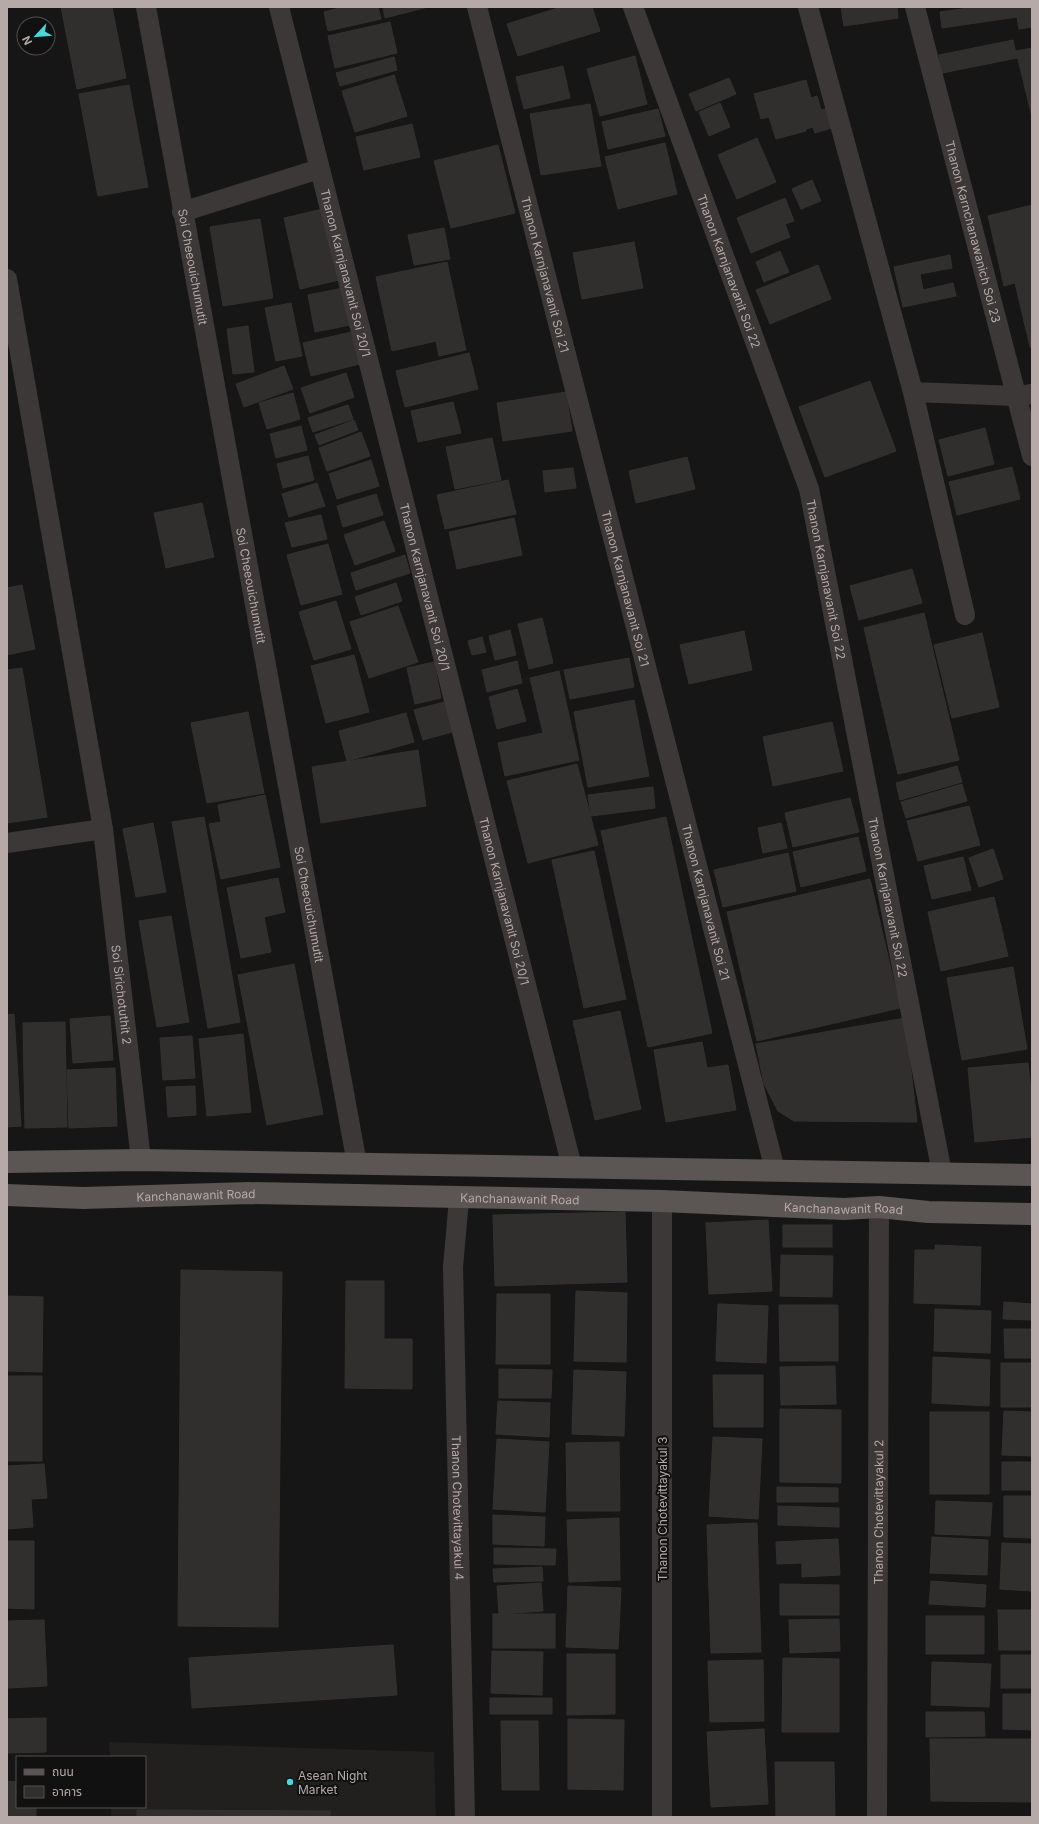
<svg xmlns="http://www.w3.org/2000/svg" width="1039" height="1824" font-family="Inter,'Noto Sans Thai',sans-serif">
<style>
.built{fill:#21201f}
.building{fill:#312f2e;stroke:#333130}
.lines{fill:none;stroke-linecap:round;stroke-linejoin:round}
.street{stroke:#3c3837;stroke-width:20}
.primary{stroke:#5b5554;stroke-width:22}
.poi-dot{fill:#47d7de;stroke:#121111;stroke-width:1.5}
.labels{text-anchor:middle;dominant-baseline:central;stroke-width:4;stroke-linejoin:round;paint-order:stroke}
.street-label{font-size:12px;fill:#b6aaa9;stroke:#121111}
.poi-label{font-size:12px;fill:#b6aaa9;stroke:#121111;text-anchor:start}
</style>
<rect width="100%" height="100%" fill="#171616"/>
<!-- built -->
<polygon class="built" points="109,1742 434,1752 436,1817 111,1817 111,1807 145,1807 145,1757 110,1757"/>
<!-- building -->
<g class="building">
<polygon points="61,7 112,7 126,78 77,89"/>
<polygon points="343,7 378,7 381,19 328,31 324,12"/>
<polygon points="383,7 428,7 385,18"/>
<polygon points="561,7 592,7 600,31 518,56 507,24"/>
<polygon points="841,7 897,7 898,18 844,26"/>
<polygon points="975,7 1032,7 1032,27 1019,29 1017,17 942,28 940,12"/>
<polygon points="390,22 397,53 335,68 328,36"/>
<polygon points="1013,40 1017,58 942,73 939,55"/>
<polygon points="1032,48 1032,117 1016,51"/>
<polygon points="635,56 647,104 600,116 587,69"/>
<polygon points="394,57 397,70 340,86 336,73"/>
<polygon points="563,66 570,98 524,109 516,77"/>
<polygon points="394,75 407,116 355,132 342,91"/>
<polygon points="729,78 736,94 696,111 689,94"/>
<polygon points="806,80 811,98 817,96 821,110 829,108 835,127 815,133 813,127 806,129 806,131 776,139 769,117 761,119 754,94"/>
<polygon points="129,85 148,187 98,196 79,94"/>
<polygon points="720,103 730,127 709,136 699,112"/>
<polygon points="590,104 601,166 541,175 530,114"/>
<polygon points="658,109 665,136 608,149 602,122"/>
<polygon points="412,124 420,157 364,170 356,137"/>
<polygon points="757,138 776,182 737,199 718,155"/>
<polygon points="665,143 677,194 618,209 605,157"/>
<polygon points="498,145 515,213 451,228 434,161"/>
<polygon points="812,180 821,201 801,209 792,189"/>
<polygon points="785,198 794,221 785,224 790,237 751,253 737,218"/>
<polygon points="1032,205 1032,347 1030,347 1015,283 1004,286 988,216"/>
<polygon points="323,209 339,280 300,289 284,218"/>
<polygon points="260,219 273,298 223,306 210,227"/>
<polygon points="444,228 450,259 414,265 408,235"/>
<polygon points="634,242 643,288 582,299 573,253"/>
<polygon points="780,251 789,272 764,282 756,262"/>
<polygon points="950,255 952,268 920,274 923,290 953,283 956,296 903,307 894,267"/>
<polygon points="447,262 466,350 439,356 436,341 392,351 376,277"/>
<polygon points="818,265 831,299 770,324 756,290"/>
<polygon points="343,288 350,325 315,332 308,295"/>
<polygon points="291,303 302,356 276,361 265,308"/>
<polygon points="248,326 254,372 233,374 227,329"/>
<polygon points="356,331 364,363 311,376 303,343"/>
<polygon points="469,353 478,389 405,407 396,371"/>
<polygon points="284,366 293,389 244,407 236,384"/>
<polygon points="346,373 354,397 310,413 301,388"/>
<polygon points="870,381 896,451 825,477 799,407"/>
<polygon points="566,392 572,431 503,441 497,403"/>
<polygon points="293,393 300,419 267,429 259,403"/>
<polygon points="453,402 461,433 418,442 411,411"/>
<polygon points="348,405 353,419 313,432 308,418"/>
<polygon points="354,420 358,430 319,445 315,435"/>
<polygon points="301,426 307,450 276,458 270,434"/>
<polygon points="985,428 994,464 948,476 939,440"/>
<polygon points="361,432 370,456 327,471 319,448"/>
<polygon points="492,438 501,480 455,489 446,447"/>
<polygon points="308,456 314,480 283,488 277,464"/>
<polygon points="687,457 695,489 636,503 629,471"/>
<polygon points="371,460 379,486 337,499 329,474"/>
<polygon points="1012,467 1020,499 957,515 949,482"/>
<polygon points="573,468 576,488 545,492 543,471"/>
<polygon points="508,480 516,514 445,529 437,495"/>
<polygon points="317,483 325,506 289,517 282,494"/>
<polygon points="376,494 383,515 343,527 337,506"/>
<polygon points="202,503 214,557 166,568 154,513"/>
<polygon points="321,515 327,539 292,547 285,523"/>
<polygon points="514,518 522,555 457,569 449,532"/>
<polygon points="384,521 395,551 355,565 344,535"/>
<polygon points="328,544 342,594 301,605 287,555"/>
<polygon points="405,555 410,573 356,590 351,573"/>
<polygon points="912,569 922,603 859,620 850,586"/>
<polygon points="396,583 402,601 361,615 355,597"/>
<polygon points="22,585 35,649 7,655 7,588"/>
<polygon points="336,601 351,649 314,660 299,612"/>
<polygon points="398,606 418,662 369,678 350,622"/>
<polygon points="924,613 959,760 898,774 864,628"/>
<polygon points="542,618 553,663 529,669 518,624"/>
<polygon points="510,630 516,655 495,660 489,636"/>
<polygon points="744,631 752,670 689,684 680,645"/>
<polygon points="982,633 999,707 952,718 934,645"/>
<polygon points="482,637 486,652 472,655 468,641"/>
<polygon points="354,655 369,712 326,723 311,666"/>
<polygon points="629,658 634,687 570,699 564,670"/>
<polygon points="517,661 522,683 487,692 482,670"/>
<polygon points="434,662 441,698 415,704 407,668"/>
<polygon points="22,668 47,817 7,823 7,670"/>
<polygon points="559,671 579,760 505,776 498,743 543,733 530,678"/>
<polygon points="517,689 526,721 497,729 489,697"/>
<polygon points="634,700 649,776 588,787 574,712"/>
<polygon points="444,702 452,732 423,740 414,710"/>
<polygon points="248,712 264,793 207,803 191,723"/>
<polygon points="406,713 414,742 347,761 339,731"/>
<polygon points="832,722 843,771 773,786 763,737"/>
<polygon points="418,750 426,806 321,823 312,767"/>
<polygon points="577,764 598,845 528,863 507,781"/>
<polygon points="957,766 962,782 900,800 896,783"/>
<polygon points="962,784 967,801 906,818 901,802"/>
<polygon points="653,787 655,808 591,816 588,795"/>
<polygon points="265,795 280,867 221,879 209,824 221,822 218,805"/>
<polygon points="850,798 859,832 793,847 785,813"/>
<polygon points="969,806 980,845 918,861 907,821"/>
<polygon points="204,817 240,1022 208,1028 172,822"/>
<polygon points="666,817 712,1033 648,1047 601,831"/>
<polygon points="153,823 166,892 136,897 123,829"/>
<polygon points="781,823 787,848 763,853 758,828"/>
<polygon points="858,837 866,871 801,887 793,852"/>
<polygon points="993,849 1003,879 979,887 969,858"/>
<polygon points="594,851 626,999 584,1008 552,860"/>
<polygon points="788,853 796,891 723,907 714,870"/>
<polygon points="963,857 971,890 932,899 924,866"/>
<polygon points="278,878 285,912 264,917 271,952 241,958 227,888"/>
<polygon points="870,879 900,1008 757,1041 727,912"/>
<polygon points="994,897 1008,956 941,971 928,912"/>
<polygon points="171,916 189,1022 157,1027 139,921"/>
<polygon points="294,964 323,1114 267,1125 238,975"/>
<polygon points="1013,967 1027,1049 962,1060 947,978"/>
<polygon points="620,1011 641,1109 595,1120 573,1021"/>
<polygon points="14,1014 21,1126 7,1127 7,1015"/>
<polygon points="110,1016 113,1060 73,1063 70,1019"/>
<polygon points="905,1018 917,1122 794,1121 778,1111 764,1084 756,1044"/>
<polygon points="65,1022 67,1127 25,1128 23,1023"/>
<polygon points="243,1034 251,1112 207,1116 199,1039"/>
<polygon points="192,1036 195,1078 163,1080 160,1038"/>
<polygon points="702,1042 707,1068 728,1065 736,1110 666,1122 654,1050"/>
<polygon points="1028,1063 1032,1101 1032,1137 975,1142 968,1068"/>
<polygon points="115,1068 117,1126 69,1128 67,1070"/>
<polygon points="195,1086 196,1115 168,1117 166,1087"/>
<polygon points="625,1212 627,1282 495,1286 493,1215"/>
<polygon points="768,1220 772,1291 709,1294 706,1223"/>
<rect x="783" y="1225" width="49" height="22"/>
<polygon points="935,1245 981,1247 980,1305 914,1303 915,1250 935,1250"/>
<polygon points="781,1255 833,1256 832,1297 780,1296"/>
<polygon points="181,1270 282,1272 278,1627 178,1626"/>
<polygon points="346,1281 384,1281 384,1339 412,1339 412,1389 345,1388"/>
<polygon points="576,1291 627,1293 626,1362 574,1361"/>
<polygon points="497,1294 550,1294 550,1364 496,1364"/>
<polygon points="7,1296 43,1297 42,1372 7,1371"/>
<polygon points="1004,1302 1032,1304 1032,1320 1003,1319"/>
<polygon points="718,1304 768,1306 766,1363 716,1361"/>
<polygon points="779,1305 838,1305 838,1361 780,1361"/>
<polygon points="935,1309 991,1311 990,1353 934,1351"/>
<polygon points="1004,1329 1032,1329 1032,1358 1005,1358"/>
<polygon points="933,1357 990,1360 989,1406 932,1403"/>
<rect x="1001" y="1363" width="31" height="44"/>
<polygon points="835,1366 836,1404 781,1405 780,1367"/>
<polygon points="499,1369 552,1370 551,1398 499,1398"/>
<polygon points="574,1370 626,1372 624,1436 572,1434"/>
<polygon points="713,1375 763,1375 763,1427 714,1427"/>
<rect x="7" y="1376" width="35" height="85"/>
<polygon points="498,1401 550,1403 549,1437 496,1434"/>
<polygon points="780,1409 841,1410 841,1483 780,1482"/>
<polygon points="1004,1411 1032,1412 1032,1456 1002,1455"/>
<rect x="930" y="1412" width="59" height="82"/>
<polygon points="713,1437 762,1439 758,1519 709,1516"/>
<polygon points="497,1439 549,1442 545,1512 493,1509"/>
<polygon points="619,1442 620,1511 567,1511 566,1443"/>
<rect x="1002" y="1462" width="30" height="28"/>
<polygon points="44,1464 47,1498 31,1499 33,1527 7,1529 7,1466"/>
<polygon points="777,1487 838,1488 838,1502 777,1502"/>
<polygon points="1004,1496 1032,1496 1032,1538 1004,1537"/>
<polygon points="936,1501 992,1503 990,1536 935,1534"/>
<polygon points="778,1506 839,1508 839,1527 778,1525"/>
<polygon points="493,1515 545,1517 544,1546 493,1544"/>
<polygon points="619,1518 620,1580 569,1582 567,1520"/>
<polygon points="757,1523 761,1652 711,1653 707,1525"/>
<polygon points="932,1537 988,1540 987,1575 930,1573"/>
<polygon points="838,1539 840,1575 802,1577 802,1563 777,1564 776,1542"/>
<polygon points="7,1541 34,1541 34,1609 7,1608"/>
<polygon points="1002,1543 1032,1544 1032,1591 1000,1589"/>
<polygon points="494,1548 556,1549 555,1565 494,1564"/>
<polygon points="542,1567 543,1581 494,1582 493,1569"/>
<polygon points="931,1581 986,1585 985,1607 929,1604"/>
<polygon points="541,1583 543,1611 499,1614 497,1586"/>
<polygon points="780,1584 839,1585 839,1615 780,1615"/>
<polygon points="568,1586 621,1588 618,1649 566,1647"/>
<polygon points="998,1610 1032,1610 1032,1650 999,1650"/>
<rect x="493" y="1614" width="62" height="34"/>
<rect x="926" y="1616" width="58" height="38"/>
<polygon points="839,1619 840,1651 790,1653 789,1620"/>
<polygon points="44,1620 47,1686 7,1688 7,1621"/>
<polygon points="393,1645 397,1695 192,1708 189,1658"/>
<polygon points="492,1651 543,1652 542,1695 491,1693"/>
<polygon points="567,1654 615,1654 615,1714 567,1715"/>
<rect x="1001" y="1655" width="31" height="33"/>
<polygon points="783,1658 839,1659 839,1732 782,1732"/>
<polygon points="763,1660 764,1721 710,1722 708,1661"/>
<polygon points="932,1662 991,1664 989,1707 931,1705"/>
<polygon points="1003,1694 1032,1694 1032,1730 1003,1729"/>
<rect x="490" y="1698" width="62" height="16"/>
<polygon points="926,1712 984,1712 985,1736 926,1737"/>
<polygon points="46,1718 46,1752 7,1753 7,1719"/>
<polygon points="568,1719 624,1720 623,1790 568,1789"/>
<polygon points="501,1721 538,1721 539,1790 502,1790"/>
<polygon points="764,1729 768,1804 711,1807 707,1732"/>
<polygon points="930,1739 1032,1739 1032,1802 931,1801"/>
<polygon points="775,1762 834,1762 835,1817 776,1817"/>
<polygon points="7,1781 17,1782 17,1807 36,1807 36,1817 7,1817"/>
<polygon points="137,1810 330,1811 330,1817 137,1817"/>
</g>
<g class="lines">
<!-- street -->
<g class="street">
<path id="s1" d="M146 7 357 1164"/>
<path id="s2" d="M279 7 572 1167"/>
<path id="s3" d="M477 7 775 1170"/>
<path id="s4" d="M633 7 809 489 942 1173"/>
<polyline points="808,7 913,392 1016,396 1032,394"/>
<path id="s5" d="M915 7 1032 456"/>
<polyline points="182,212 319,169"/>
<path id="s6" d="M7 279 103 829 141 1160"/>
<polyline points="913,392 965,615"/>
<polyline points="7,843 103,829"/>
<path id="s7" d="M459 1199 453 1267 465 1817"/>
<polyline points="662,1201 662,1817"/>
<path id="s8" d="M877 1817 879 1207"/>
</g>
<!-- primary -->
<g class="primary">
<polyline points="7,1162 141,1160 1032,1175"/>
<path id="s9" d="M7 1195 83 1198 249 1193 662 1201 844 1209 879 1207 928 1212 1032 1214"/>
</g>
</g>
<!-- markers -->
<circle class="poi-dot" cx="290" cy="1782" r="4"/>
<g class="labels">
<!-- street labels -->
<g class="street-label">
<text stroke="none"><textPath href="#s5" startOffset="232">Thanon Karnchanawanich Soi 23</textPath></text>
<text stroke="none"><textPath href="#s1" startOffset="264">Soi Cheeouichumutit</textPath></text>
<text stroke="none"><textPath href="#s4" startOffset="281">Thanon Karnjanavanit Soi 22</textPath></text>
<text stroke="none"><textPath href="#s2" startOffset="274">Thanon Karnjanavanit Soi 20/1</textPath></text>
<text stroke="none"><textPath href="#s3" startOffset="276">Thanon Karnjanavanit Soi 21</textPath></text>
<text stroke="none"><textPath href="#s4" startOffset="605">Thanon Karnjanavanit Soi 22</textPath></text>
<text stroke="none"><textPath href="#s1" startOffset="588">Soi Cheeouichumutit</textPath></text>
<text stroke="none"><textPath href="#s2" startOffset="598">Thanon Karnjanavanit Soi 20/1</textPath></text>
<text stroke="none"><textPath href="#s3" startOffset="600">Thanon Karnjanavanit Soi 21</textPath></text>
<text stroke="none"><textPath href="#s4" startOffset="929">Thanon Karnjanavanit Soi 22</textPath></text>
<text stroke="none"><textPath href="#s2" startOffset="922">Thanon Karnjanavanit Soi 20/1</textPath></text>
<text stroke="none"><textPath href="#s3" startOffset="924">Thanon Karnjanavanit Soi 21</textPath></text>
<text stroke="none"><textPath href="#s1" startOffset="912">Soi Cheeouichumutit</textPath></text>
<text stroke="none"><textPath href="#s6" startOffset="725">Soi Sirichotuthit 2</textPath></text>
<text stroke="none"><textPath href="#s9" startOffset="189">Kanchanawanit Road</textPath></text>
<text stroke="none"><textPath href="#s9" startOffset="513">Kanchanawanit Road</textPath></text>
<text stroke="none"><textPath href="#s9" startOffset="837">Kanchanawanit Road</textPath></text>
<text stroke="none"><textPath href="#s7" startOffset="309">Thanon Chotevittayakul 4</textPath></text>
<text transform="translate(662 1509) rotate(-90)">Thanon Chotevittayakul 3</text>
<text stroke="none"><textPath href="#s8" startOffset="305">Thanon Chotevittayakul 2</textPath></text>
</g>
<!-- poi labels -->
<g class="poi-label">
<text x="298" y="1775">Asean Night<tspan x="298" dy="14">Market</tspan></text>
</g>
</g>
<!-- border -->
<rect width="1039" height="1824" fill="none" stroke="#b6aaa9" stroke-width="16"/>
<!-- legend -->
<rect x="16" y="1756" width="130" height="52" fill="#121111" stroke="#544e4e"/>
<rect x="24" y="1769" width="20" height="6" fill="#5b5554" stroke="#544e4e"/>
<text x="52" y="1776" font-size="12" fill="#b6aaa9">ถนน</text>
<rect x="24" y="1786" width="20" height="12" fill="#312f2e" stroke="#544e4e"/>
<text x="52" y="1796" font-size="12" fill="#b6aaa9">อาคาร</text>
<!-- north arrow -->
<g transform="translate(36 36) rotate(244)"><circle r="19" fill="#121111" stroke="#544e4e"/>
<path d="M0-3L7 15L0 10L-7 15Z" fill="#47d7de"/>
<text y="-6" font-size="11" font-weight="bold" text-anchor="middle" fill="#b6aaa9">N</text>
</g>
</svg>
